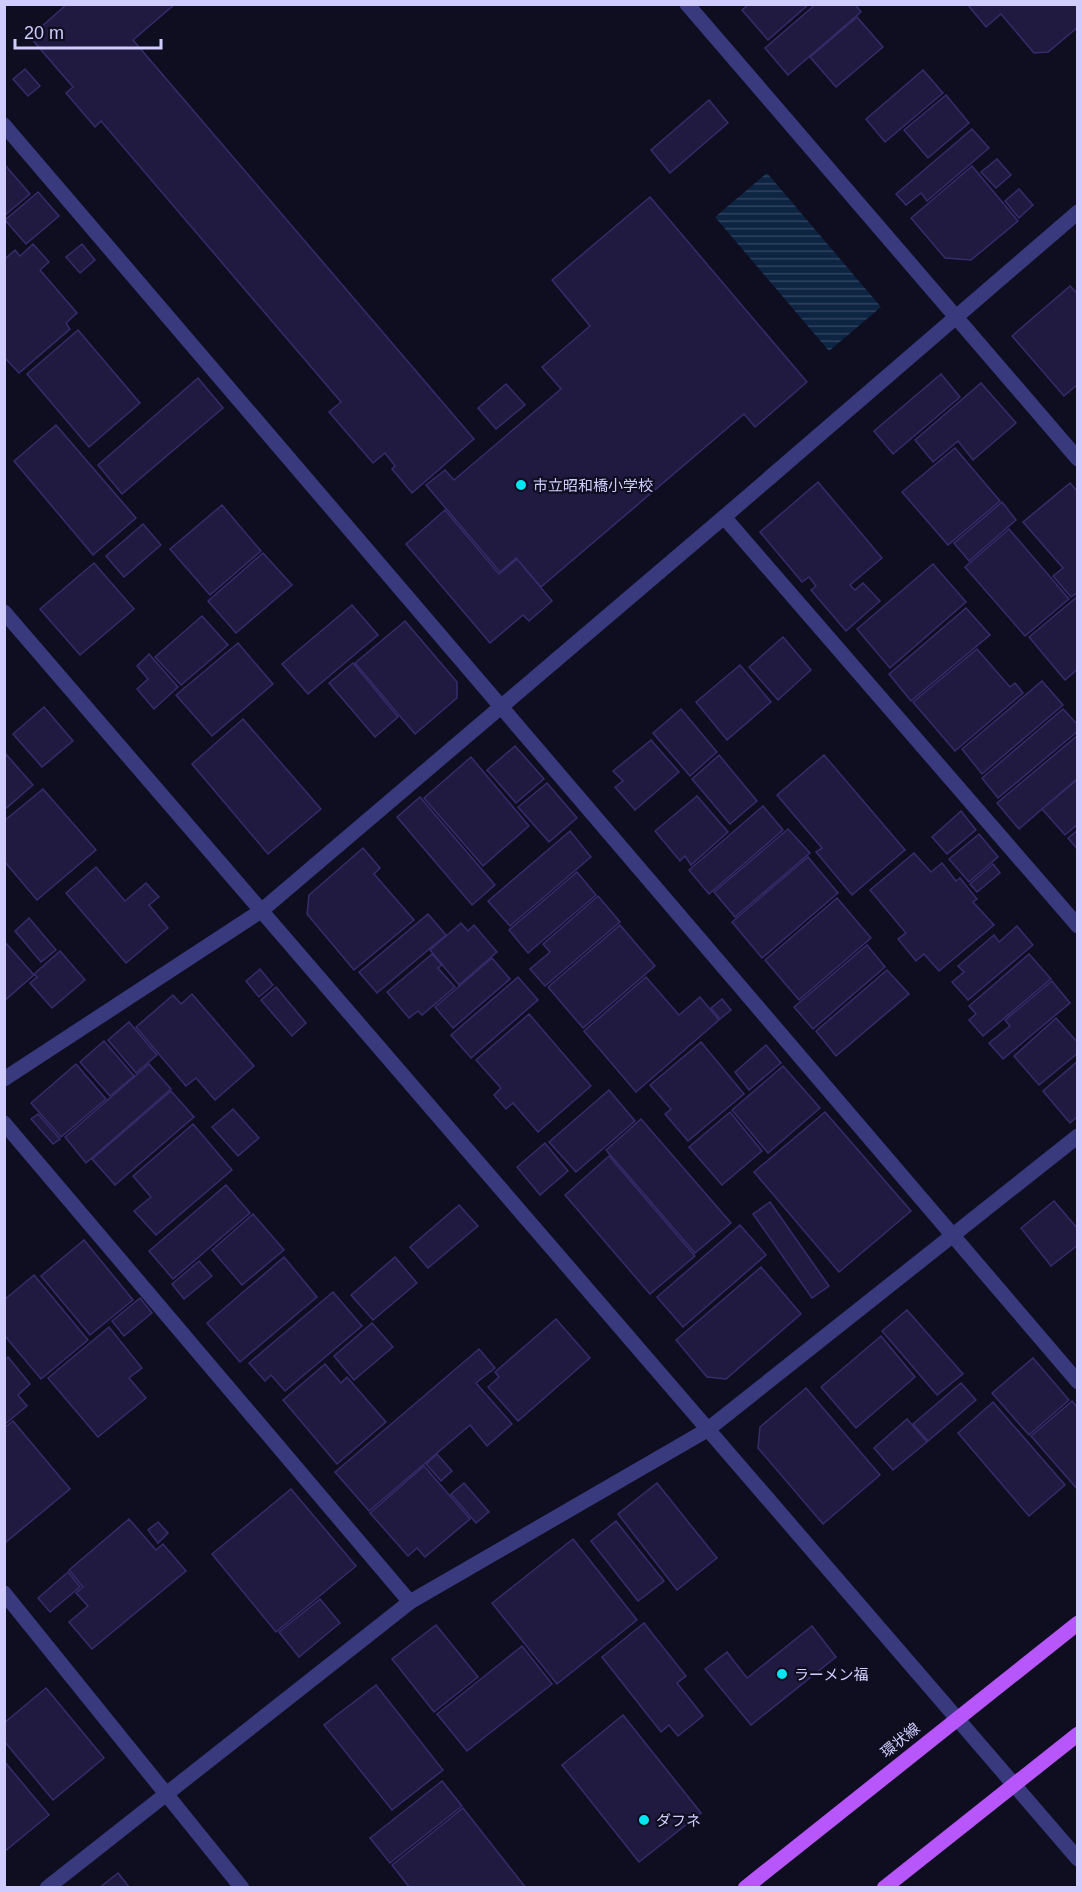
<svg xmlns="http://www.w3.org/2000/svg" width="1082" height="1892" font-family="Arial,'Noto Sans JP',sans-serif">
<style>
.water{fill:url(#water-rules)}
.building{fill:#201a40;stroke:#362c6b;stroke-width:1.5}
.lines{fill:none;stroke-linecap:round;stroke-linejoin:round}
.minor{stroke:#39397e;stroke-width:15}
.major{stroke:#b656fb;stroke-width:15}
.poi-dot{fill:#05e4f1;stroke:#0f0d20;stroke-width:2}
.labels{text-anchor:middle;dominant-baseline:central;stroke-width:4.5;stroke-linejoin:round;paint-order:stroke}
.poi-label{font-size:15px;fill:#d0cdfe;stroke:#0f0d20;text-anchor:start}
.street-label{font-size:15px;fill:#d0cdfe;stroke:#0f0d20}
</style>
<defs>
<pattern id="water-rules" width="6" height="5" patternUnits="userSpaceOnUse" patternTransform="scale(1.5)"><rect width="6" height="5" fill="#0d2443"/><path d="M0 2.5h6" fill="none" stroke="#2f435f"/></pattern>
</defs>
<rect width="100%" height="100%" fill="#0f0d20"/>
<!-- water -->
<polygon class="water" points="767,173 881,307 829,351 715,217"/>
<!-- building -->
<g class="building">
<polygon points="67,4 175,4 133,40 474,439 412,493 392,469 395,466 385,453 373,463 329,412 341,402 101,121 95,127 66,93 73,87 30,37"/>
<polygon points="749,4 809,4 768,40 742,10"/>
<polygon points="816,4 855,4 861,12 788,75 765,48"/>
<polygon points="967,4 1078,4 1078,27 1048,52 1034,53 1001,14 986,27"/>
<polygon points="857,17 883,47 836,87 810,57"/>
<polygon points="25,69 40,86 28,96 13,79"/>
<polygon points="923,70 943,93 885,142 866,119"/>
<polygon points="946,95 969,123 928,158 904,130"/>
<polygon points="709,100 728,123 670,173 651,150"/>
<polygon points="972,129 989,148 927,201 921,193 906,205 896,194"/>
<polygon points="997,159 1011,175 996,188 981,172"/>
<polygon points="4,164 30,194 4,216"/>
<polygon points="972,166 1018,221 971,260 945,258 911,218"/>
<polygon points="1019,189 1033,205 1019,218 1005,201"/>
<polygon points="38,192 59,216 26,244 5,220"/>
<polygon points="650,197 807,382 755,427 744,414 541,587 516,558 500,572 426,485 445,470 454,480 561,389 542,367 590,326 552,280"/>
<polygon points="33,244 49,262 40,270 77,313 66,323 70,329 19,373 4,357 4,257 6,258 15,250 20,256"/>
<polygon points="82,244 95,260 80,273 66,257"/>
<polygon points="1070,286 1078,294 1078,384 1064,396 1012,336"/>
<polygon points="78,330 140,403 89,447 27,374"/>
<polygon points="941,374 960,397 893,454 874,431"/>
<polygon points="198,378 223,408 122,494 98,465"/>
<polygon points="981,383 1016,423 973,460 958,441 933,462 915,440"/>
<polygon points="506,384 525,405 496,429 478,408"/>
<polygon points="56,425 136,518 93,555 14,461"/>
<polygon points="955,448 1000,501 948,545 902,492"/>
<polygon points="818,482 882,558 850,585 855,590 863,583 880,601 846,631 811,590 816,586 809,577 802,582 760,532"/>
<polygon points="1070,483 1078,492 1078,592 1071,597 1053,576 1063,568 1023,522"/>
<polygon points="1002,502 1016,520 969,561 954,543"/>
<polygon points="222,505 261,551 210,595 170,549"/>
<polygon points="445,510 499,574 517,559 552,601 529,621 523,615 490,643 406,544"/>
<polygon points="143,524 161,545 124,577 106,556"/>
<polygon points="1009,529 1069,599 1025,636 965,567"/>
<polygon points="263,553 292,585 236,633 208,601"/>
<polygon points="94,563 134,609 80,655 40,609"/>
<polygon points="933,564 966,602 890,668 857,629"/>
<polygon points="1078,596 1078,669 1065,680 1029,637"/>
<polygon points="352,605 378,635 308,694 282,664"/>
<polygon points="966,608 990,635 911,701 889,674"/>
<polygon points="202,616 228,645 181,685 155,657"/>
<polygon points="405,621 457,682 457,698 415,734 355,663"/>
<polygon points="783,637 811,670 778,700 749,667"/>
<polygon points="238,643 273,684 212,736 176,695"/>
<polygon points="977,649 1010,687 1015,683 1023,693 955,751 913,702"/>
<polygon points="149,654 178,687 154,709 137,689 148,679 137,666"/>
<polygon points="353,663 398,717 375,737 329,683"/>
<polygon points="740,665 771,702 727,740 696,702"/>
<polygon points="1042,681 1063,705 982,774 962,749"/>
<polygon points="44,707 73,741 42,767 13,734"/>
<polygon points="681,709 717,752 690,776 653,733"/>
<polygon points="1063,709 1078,725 1078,731 998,798 982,778"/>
<polygon points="243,719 321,809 268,854 192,764"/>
<polygon points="1078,735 1078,778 1019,829 997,803"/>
<polygon points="651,740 679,772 635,810 615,787 623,781 613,771"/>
<polygon points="515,746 544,779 516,803 487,770"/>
<polygon points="4,752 33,785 4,810"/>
<polygon points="719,755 757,801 730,824 692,779"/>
<polygon points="824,755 905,850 852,895 816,852 822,848 777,795"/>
<polygon points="471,757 529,826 483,866 424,798"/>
<polygon points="1078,779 1078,824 1065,835 1042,809"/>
<polygon points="547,783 577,818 549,842 518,807"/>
<polygon points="43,789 96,850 37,900 4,861 4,821"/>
<polygon points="697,796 728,832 691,865 685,856 680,861 655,831"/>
<polygon points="420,797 495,885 472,905 397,817"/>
<polygon points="763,806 783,830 709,894 689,870"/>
<polygon points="961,811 976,830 947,854 932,837"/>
<polygon points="788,829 810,853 735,917 714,892"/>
<polygon points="1078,830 1078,850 1068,838"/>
<polygon points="570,831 591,857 510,926 488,901"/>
<polygon points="979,834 998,857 969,882 949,859"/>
<polygon points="363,848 380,868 374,874 414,920 354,970 307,914 309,895"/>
<polygon points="914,853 931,872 942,863 956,881 960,878 977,899 973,902 994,925 939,971 924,954 916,961 898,939 906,933 870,890"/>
<polygon points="808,857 838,893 762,958 732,922"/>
<polygon points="993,864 1000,873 977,892 970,884"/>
<polygon points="96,867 125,901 146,883 159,897 149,905 168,928 126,963 66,893"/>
<polygon points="577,872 596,895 528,953 509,930"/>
<polygon points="598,896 620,922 545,986 530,969 550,952 543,944"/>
<polygon points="837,898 871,938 799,1000 765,960"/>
<polygon points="428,914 446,935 377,993 359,972"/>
<polygon points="29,918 56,950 41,962 15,931"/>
<polygon points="461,923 468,931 474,925 497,952 459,985 430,950"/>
<polygon points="620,925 655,966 583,1028 548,987"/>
<polygon points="1017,926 1033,945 968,1000 952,982 964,972 958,966 994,935 999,942"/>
<polygon points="4,941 34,975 4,1001"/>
<polygon points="867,945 885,967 813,1029 794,1007"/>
<polygon points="60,951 85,980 52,1008 30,983 37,977 34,974"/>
<polygon points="432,954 442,965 438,968 455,987 422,1015 418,1011 409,1018 387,992"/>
<polygon points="1029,954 1051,979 983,1036 969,1020 976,1014 969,1006"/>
<polygon points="492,958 510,979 453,1028 435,1007"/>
<polygon points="260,969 273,985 259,997 246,981"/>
<polygon points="887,970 909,994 836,1056 816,1031"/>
<polygon points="518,977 538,1000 471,1058 451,1035"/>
<polygon points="646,977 679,1015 700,997 719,1020 636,1092 584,1031"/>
<polygon points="1052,981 1070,1003 1003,1059 989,1043 1010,1026 1005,1020"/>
<polygon points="276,987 306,1023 292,1036 261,1000"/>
<polygon points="192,994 254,1066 215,1100 196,1078 186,1086 136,1027 173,995 181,1004"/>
<polygon points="722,999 731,1010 720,1019 711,1008"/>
<polygon points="529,1014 591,1086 538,1132 513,1103 506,1109 494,1095 501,1088 476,1060"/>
<polygon points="1056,1018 1078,1043 1078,1053 1039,1085 1014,1056"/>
<polygon points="129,1022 157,1055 136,1073 108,1040"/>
<polygon points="104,1041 134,1076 110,1096 80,1062"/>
<polygon points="701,1042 744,1094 688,1141 665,1114 671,1109 650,1085"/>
<polygon points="766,1045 781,1063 749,1090 735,1072"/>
<polygon points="1078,1061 1078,1116 1070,1123 1043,1091"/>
<polygon points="76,1064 106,1099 61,1137 31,1103"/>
<polygon points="149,1064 171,1089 86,1163 65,1137"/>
<polygon points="783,1066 820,1108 768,1153 732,1110"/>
<polygon points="609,1090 635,1121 576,1172 549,1142"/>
<polygon points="171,1091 194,1117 115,1185 92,1159"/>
<polygon points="233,1109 259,1138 238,1156 212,1127"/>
<polygon points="730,1112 762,1151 722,1185 689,1147"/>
<polygon points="825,1112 911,1211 839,1272 754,1172"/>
<polygon points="38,1114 60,1139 53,1144 31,1119"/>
<polygon points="641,1119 731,1223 695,1253 606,1150"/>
<polygon points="193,1124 232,1170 156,1235 134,1211 151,1197 133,1176"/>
<polygon points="545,1143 568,1171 540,1195 517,1167"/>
<polygon points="609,1156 695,1256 650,1294 565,1195"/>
<polygon points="226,1185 250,1213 173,1279 149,1251"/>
<polygon points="1054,1201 1078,1229 1078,1245 1051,1266 1021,1228"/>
<polygon points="770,1202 829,1286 812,1298 753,1214"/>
<polygon points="459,1205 478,1226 428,1268 410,1247"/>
<polygon points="253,1214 284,1250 242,1285 212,1250"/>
<polygon points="740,1225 766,1255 683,1327 657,1297"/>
<polygon points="84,1240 133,1300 90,1335 41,1276"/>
<polygon points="284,1257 317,1297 240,1362 207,1323"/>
<polygon points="395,1257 417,1283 373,1320 351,1295"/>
<polygon points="199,1261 212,1276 184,1299 172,1284"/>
<polygon points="761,1267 801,1314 726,1379 707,1377 676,1340"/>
<polygon points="34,1275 88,1340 41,1379 4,1335 4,1300"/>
<polygon points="333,1292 362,1326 285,1391 271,1375 265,1381 249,1363"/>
<polygon points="140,1298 152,1313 124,1336 112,1321"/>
<polygon points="907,1310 963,1374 937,1395 882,1331"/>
<polygon points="556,1319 590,1358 518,1421 488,1387 499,1377 495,1372"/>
<polygon points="372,1323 393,1347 354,1380 334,1356"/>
<polygon points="109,1327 142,1368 129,1378 146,1398 98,1437 48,1378"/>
<polygon points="881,1336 915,1377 856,1428 821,1387"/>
<polygon points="479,1349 495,1368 476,1383 512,1424 487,1446 470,1425 369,1511 335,1472"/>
<polygon points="8,1357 30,1384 18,1395 27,1406 4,1425 4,1361"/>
<polygon points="1033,1358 1069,1400 1029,1435 992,1393"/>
<polygon points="325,1364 341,1383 347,1377 386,1422 337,1464 283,1400"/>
<polygon points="961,1383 976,1400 928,1441 913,1424"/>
<polygon points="806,1388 880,1475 823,1524 758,1448 760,1427"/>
<polygon points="1072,1401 1078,1408 1078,1490 1031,1436"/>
<polygon points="993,1402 1065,1485 1029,1516 958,1433"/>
<polygon points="907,1419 927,1442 893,1470 874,1448"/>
<polygon points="13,1421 70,1489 6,1542 4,1540 4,1428"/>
<polygon points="437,1454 452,1471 441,1481 426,1464"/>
<polygon points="424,1466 470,1519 425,1557 417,1548 408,1556 370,1513"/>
<polygon points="464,1483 489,1512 476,1523 451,1494"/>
<polygon points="657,1483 717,1558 677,1590 618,1514"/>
<polygon points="291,1489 356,1566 276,1632 212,1554"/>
<polygon points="129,1519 156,1550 163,1544 186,1571 92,1649 69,1622 88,1606 76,1593 83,1587 69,1570"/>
<polygon points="616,1521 664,1581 638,1601 591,1541"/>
<polygon points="158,1522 168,1533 158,1543 148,1530"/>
<polygon points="573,1539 637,1620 557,1684 492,1603"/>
<polygon points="68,1572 80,1587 50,1612 38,1598"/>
<polygon points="320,1599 340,1623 299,1657 279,1632"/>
<polygon points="644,1623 686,1676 677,1683 703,1716 678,1736 669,1725 661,1732 602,1657"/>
<polygon points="436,1625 478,1677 434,1712 392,1659"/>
<polygon points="812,1626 836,1657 751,1725 705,1669 727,1652 747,1678"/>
<polygon points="522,1646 552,1684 467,1751 437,1714"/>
<polygon points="376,1685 443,1770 392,1810 324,1725"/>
<polygon points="46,1688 104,1758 53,1800 4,1741 4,1723"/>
<polygon points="623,1715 701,1813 639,1862 562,1765"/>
<polygon points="4,1761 49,1815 4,1852"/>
<polygon points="442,1781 462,1806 390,1863 370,1838"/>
<polygon points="463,1808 526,1888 410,1888 392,1865"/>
<polygon points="118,1873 130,1888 99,1888"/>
</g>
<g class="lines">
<!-- minor -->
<g class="minor">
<polyline points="687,4 1078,459"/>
<polyline points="4,125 1078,1382"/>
<polyline points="724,517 1078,926"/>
<polyline points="4,612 1078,1859"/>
<polyline points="4,1079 261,911 724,517 1078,212"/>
<polyline points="4,1123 410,1602"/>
<polyline points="4,1593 242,1888"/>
<polyline points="47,1888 410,1602 707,1430 1078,1136"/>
</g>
<!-- major -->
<g class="major">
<polyline points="745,1888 1078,1623"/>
<polyline points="884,1888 1078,1734"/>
</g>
</g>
<!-- markers -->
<g class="poi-dot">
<circle cx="521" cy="485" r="6"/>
<circle cx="782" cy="1674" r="6"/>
<circle cx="644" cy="1820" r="6"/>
</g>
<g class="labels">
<!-- poi labels -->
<g class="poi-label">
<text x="533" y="485">市立昭和橋小学校</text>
<text x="794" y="1674">ラーメン福</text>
<text x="656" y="1820">ダフネ</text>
</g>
<!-- street labels -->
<g class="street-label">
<text transform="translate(900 1740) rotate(-39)">環状線</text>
</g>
</g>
<!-- border -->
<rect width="1082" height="1892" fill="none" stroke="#d0cdfe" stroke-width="12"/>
<!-- scale -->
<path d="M15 39v9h146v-9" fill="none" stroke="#d0cdfe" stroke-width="3"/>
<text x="24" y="39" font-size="18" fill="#d0cdfe" stroke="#0f0d20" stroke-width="4.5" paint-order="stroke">20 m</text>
</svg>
